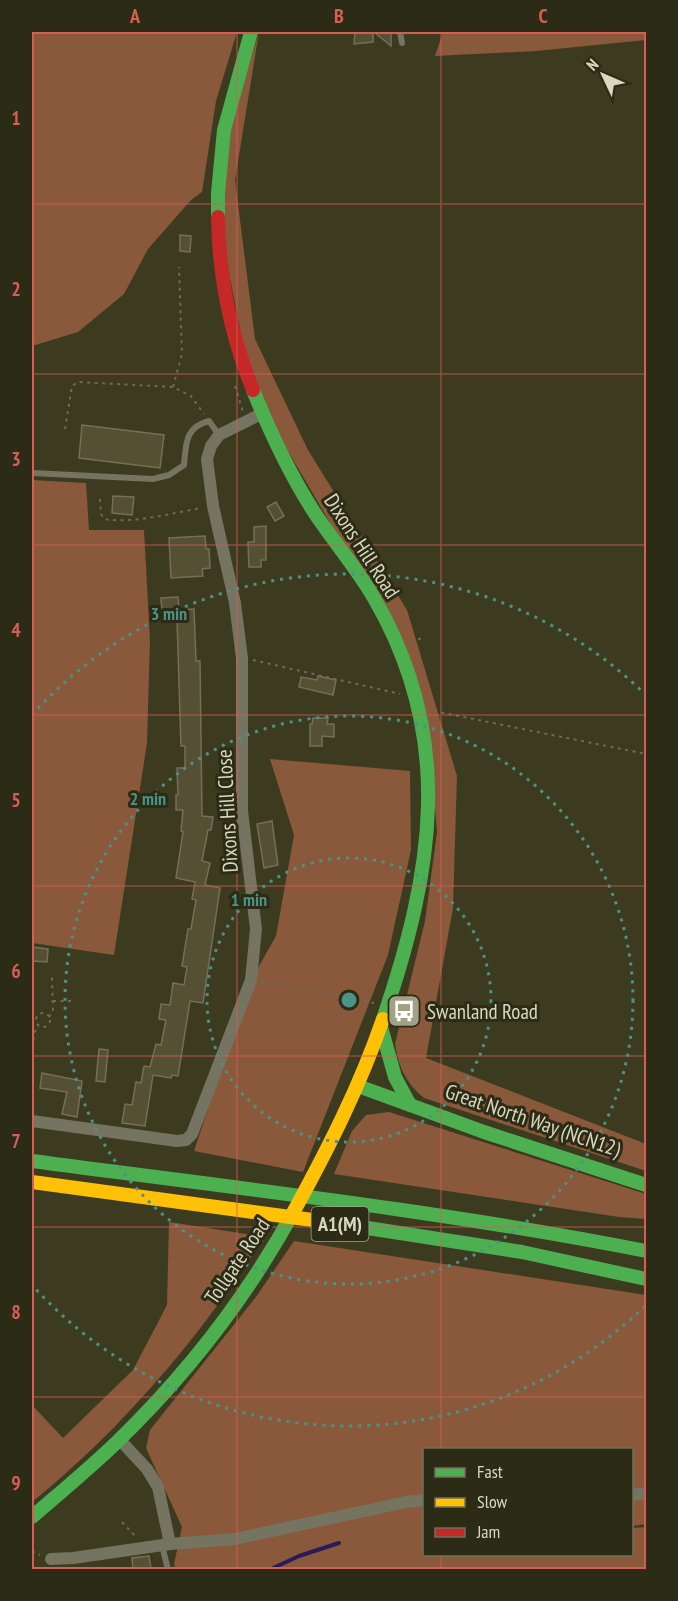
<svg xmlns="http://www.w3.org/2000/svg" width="678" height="1601" font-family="'PT Sans Narrow',sans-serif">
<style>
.green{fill:#8a583b}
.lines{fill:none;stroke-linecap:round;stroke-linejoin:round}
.stream{stroke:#2b1b5b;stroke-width:4}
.building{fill:#554f34;stroke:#746f59;stroke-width:1.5}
.path{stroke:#6c6b59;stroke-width:2;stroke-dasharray:3 4.5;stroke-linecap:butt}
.lane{stroke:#747460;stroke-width:6}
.street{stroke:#747460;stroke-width:12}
.fast{stroke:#4caf50;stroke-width:14}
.slow{stroke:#ffc107;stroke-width:14}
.jam{stroke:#c62828;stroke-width:14}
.grid{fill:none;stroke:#d75d55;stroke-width:1.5;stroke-opacity:0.55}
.ring{fill:none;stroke:#4b9386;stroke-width:3;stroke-dasharray:3 6}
.labels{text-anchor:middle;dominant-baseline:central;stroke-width:6;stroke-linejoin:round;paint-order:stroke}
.shield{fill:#2c2b16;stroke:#a4a48c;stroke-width:1.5}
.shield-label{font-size:20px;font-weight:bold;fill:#d8d8be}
.street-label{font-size:21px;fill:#d8d8be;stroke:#2c2b16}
.poi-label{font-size:21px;fill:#d8d8be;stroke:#2c2b16;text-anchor:start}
.centre{fill:#4b9386;stroke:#2c2b16;stroke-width:3}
.ring-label{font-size:18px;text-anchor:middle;font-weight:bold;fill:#4b9386;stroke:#2c2b16;stroke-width:6;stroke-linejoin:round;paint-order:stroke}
.neatline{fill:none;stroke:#d75d55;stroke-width:2}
.grid-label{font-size:20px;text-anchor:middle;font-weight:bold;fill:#d75d55}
</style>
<rect width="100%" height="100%" fill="#3c3b1f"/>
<!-- green -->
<g class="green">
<polygon points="32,32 237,32 216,101 202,192 191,200 148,249 124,294 78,332 32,346"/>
<path d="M259 32 235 180 255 339 308 450 407 610 457 776 453 908 426 1058 646 1144V1171L424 1098C406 1084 398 1066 395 1044L425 921 437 832 427 715 329 521 268 417 247 364 223 243V188L231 124Z"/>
<polygon points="443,32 646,32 646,40 536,51 435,56"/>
<polygon points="32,480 86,483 89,530 144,530 150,640 147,743 114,955 32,943"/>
<polygon points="270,759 410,771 411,850 388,955 303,1172 194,1151 251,980 276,936 294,835"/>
<polygon points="389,1112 646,1194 646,1219 619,1217 334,1174 352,1131 366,1115"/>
<path d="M169 1222 265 1237C239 1273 215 1311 187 1345 141 1402 89 1456 32 1502V1405L63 1438 133 1370 167 1305Z"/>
<polygon points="294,1241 646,1295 646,1524 632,1526 632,1450 424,1450 424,1554 632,1554 632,1528 646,1527 646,1569 176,1569 174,1564 182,1527 146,1448 150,1430 256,1297"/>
</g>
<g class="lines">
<!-- stream -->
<polyline class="stream" points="269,1570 299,1556 339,1543"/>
</g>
<!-- building -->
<g class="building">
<polygon points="355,32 373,32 373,42 354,44"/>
<polygon points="374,32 391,32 391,46"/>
<polygon points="180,235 191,236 190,252 180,251"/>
<polygon points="82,425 164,435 160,468 79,458"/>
<polygon points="113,496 134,497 132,515 112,513"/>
<polygon points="276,502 284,516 275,521 267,507"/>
<polygon points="266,526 266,560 261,560 261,567 249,567 248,542 254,542 254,527"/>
<polygon points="205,536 206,549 209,549 210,568 202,569 203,576 171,578 169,538"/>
<polygon points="178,597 179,610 194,609 196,661 200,661 202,816 213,817 211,830 208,830 202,861 210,863 205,885 220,888 203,1003 190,1001 178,1076 172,1075 171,1078 153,1075 145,1126 122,1123 125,1104 132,1105 136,1082 141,1083 144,1066 150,1067 156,1044 161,1045 166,1020 159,1019 161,1004 170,1005 173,983 184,985 187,967 182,966 188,929 191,929 196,900 192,899 195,882 176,878 183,832 181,831 183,810 176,810 176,795 178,795 177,768 185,768 185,746 181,746 177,619 168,620 168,612 162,612 161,598"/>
<polygon points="318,676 336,680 333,695 299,687 301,677 317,680"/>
<polygon points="313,718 328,718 327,724 334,724 334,737 322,736 322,746 310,746 310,724 312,724"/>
<polygon points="272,821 278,865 264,868 257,824"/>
<polygon points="32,947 48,949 47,962 32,961"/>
<polygon points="99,1049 108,1050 105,1082 96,1081"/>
<polygon points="42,1073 82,1081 77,1117 62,1114 67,1092 40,1088"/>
<polygon points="149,1556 151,1569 133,1569 132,1558"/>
</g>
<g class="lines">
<!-- path -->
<g class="path">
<polyline points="235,386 243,412"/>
<polyline points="173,387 182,354 179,267"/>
<polyline points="65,429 72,386 78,382 173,387 191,396 204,414"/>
<path d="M100 499 101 514 104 519C134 524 171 513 202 508"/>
<polyline points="411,642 422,638"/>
<polyline points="253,660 400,694"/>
<polyline points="434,711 646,754"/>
<polyline points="261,982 296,987 374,1003"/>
<polyline points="53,1001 75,1001"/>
<circle cx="43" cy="1020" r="7"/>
<polyline points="49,1017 53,1011 52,977"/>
<polyline points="32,1055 34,1033 38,1026"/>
<polyline points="32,1065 32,1077"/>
<polyline points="122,1522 136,1537"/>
<polyline points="32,1551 40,1555"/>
</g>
<!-- lane -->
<g class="lane">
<polyline points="400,32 402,43"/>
<path d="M32 473 153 479 169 475 184 465C186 444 185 427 209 421L219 435"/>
<polyline points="162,1545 168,1570"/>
</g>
<!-- street -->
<g class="street">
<polyline points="32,1121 177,1141 186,1140 192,1134 251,980 256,929 242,811 242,658 235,603 213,506 207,459 211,446 219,435 261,414"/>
<polyline points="119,1439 147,1469 158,1487 170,1544"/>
<polyline points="632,1495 646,1493"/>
<polyline points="51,1559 73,1558 170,1544 235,1539 406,1502 424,1500"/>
</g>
<!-- fast -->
<g class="fast">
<polyline points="218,217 218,193 224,130 251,32"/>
<path d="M253 390C270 432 289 473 314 512 333 541 356 567 374 598 456 739 433 872 383 1019"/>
<polyline points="381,1027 395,1077 410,1105"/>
<polyline points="358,1086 484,1132 646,1185"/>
<path d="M32 1161C237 1188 443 1211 646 1251"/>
<polyline points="342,1224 522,1252 646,1279"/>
<path d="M32 1517C61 1492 90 1468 117 1442 186 1375 248 1295 294 1211"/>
</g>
<!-- slow -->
<g class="slow">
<polyline points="32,1182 342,1224"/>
<path d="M294 1211C328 1149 360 1086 383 1019"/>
</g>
<!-- jam -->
<path class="jam" d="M218 217C219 276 231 336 253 390"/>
</g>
<!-- grid -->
<path class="grid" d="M237 32V1570M441 32V1450M32 204H646M32 374H646M32 545H646M32 715H646M32 886H646M32 1056H646M32 1227H646M32 1397H646M441 1554V1570"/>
<!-- distance rings -->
<g class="ring">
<circle cx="349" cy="1000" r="142"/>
<circle cx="349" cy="1000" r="284"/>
<path d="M645 1306A426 426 0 0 1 32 1285M32 715A426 426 0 0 1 645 694"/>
</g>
<!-- icons -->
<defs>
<g id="bus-square" transform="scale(1.725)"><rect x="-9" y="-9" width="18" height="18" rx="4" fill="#a1a186" stroke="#2c2b16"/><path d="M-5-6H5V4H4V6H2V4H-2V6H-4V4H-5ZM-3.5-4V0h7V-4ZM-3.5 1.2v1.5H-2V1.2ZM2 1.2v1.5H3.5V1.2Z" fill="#fff"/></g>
</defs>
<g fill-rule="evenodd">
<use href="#bus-square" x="404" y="1011"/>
</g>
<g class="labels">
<!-- shield labels -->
<rect class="shield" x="311.5" y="1207" width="57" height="34" rx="4.5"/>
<g class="shield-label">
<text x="340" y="1224">A1(M)</text>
</g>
<!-- street labels -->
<g class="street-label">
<text transform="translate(362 546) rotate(57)">Dixons Hill Road</text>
<text transform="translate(227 811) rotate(-93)">Dixons Hill Close</text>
<text transform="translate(533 1120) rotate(19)">Great North Way (NCN12)</text>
<text transform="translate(237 1261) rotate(-56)">Tollgate Road</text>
</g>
<!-- poi labels -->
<g class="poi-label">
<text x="427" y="1011">Swanland Road</text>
</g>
</g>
<circle cx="349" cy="1000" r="9" class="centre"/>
<g class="ring-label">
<text x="169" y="620">3 min</text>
<text x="148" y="805">2 min</text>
<text x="249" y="906">1 min</text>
</g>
<!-- border -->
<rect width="678" height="1601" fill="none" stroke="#2c2b16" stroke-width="66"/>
<!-- legend -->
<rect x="423" y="1448" width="210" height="108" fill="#2c2b16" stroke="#717059" stroke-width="1.5"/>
<rect x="435" y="1468" width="30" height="9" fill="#4caf50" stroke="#717059" stroke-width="1.5"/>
<text x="477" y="1478" font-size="18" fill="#d8d8be">Fast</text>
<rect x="435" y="1498" width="30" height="9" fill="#ffc107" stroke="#717059" stroke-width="1.5"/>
<text x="477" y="1508" font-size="18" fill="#d8d8be">Slow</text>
<rect x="435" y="1528" width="30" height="9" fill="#c62828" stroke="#717059" stroke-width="1.5"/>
<text x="477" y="1538" font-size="18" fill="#d8d8be">Jam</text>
<!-- north arrow -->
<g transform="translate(603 75) rotate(314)" stroke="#2c2b16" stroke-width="4.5" paint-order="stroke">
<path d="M0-4.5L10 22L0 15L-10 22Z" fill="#d8d8be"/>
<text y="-9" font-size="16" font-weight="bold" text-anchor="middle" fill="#d8d8be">N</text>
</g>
<rect x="33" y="33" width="612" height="1535" class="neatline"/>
<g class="grid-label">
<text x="135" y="23">A</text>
<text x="339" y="23">B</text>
<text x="543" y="23">C</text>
<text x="16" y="125">1</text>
<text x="16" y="296">2</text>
<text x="16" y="466">3</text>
<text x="16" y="637">4</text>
<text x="16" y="807">5</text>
<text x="16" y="978">6</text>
<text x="16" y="1148">7</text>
<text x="16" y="1319">8</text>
<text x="16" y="1490">9</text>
</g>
</svg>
